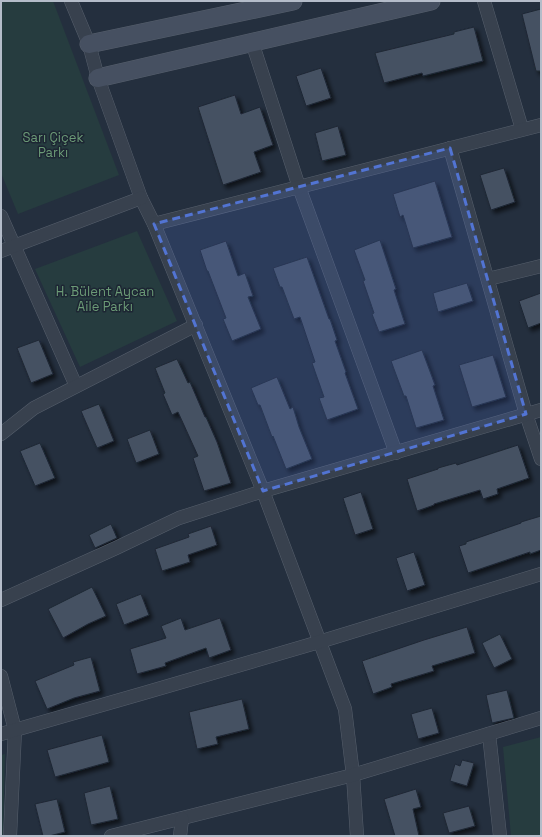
<svg xmlns="http://www.w3.org/2000/svg" width="542" height="837" font-family="'Space Grotesk',sans-serif">
<style>
.green{fill:#263c3f}
.building{fill:#455162;stroke:#1f2835;filter:url(#shadow)}
.lines{fill:none;stroke-linecap:round;stroke-linejoin:round}
.minor-casing{stroke:#565f6c;stroke-width:14}
.secondary-casing{stroke:#565f6c;stroke-width:19}
.minor{stroke:#38414e;stroke-width:13}
.secondary{stroke:#465061;stroke-width:18}
.marked{fill:#5274d3;fill-opacity:0.2;stroke:#5274d3;stroke-width:3;stroke-dasharray:8 5;stroke-linejoin:round}
.labels{text-anchor:middle;dominant-baseline:central;stroke-width:3;stroke-linejoin:round;paint-order:stroke}
.park-label{font-size:13px;fill:#6b9a76;stroke:#1d2633}
</style>
<defs>
<filter id="shadow"><feDropShadow dx="3.5" dy="3.5" stdDeviation="2" flood-color="#0009"/></filter>
</defs>
<rect width="100%" height="100%" fill="#242f3e"/>
<!-- green -->
<g class="green">
<polygon points="1,1 53,1 119,175 18,214 1,173"/>
<polygon points="137,231 177,321 80,367 35,269"/>
<polygon points="541,737 541,836 511,836 503,747"/>
<polygon points="5,754 3,836 1,836 1,755"/>
</g>
<!-- building -->
<g class="building">
<polygon points="541,9 541,71 536,71 522,14"/>
<polygon points="474,27 483,61 423,76 422,73 384,83 375,53 454,34 454,32"/>
<polygon points="321,68 331,98 306,106 296,76"/>
<polygon points="235,95 241,114 260,107 273,145 254,152 261,172 223,185 198,107"/>
<polygon points="338,126 346,155 322,161 315,133"/>
<polygon points="504,168 515,202 491,210 480,175"/>
<polygon points="435,181 452,237 413,248 403,215 400,217 393,194"/>
<polygon points="380,240 396,289 394,290 405,324 379,332 372,314 374,313 363,281 365,280 354,250"/>
<polygon points="226,241 238,276 245,273 253,296 248,297 261,329 232,341 223,319 226,318 208,271 207,271 200,250"/>
<polygon points="307,257 329,319 330,319 337,340 335,341 346,372 345,373 358,409 327,420 319,398 324,397 312,363 315,362 300,317 294,319 282,287 280,287 273,268"/>
<polygon points="467,283 473,301 438,312 433,293"/>
<polygon points="541,293 541,323 528,328 519,301"/>
<polygon points="39,340 53,374 31,383 17,348"/>
<polygon points="422,350 435,385 433,386 444,420 416,428 406,396 404,396 391,361"/>
<polygon points="493,355 506,397 472,407 459,365"/>
<polygon points="177,359 188,383 190,382 205,417 206,417 217,442 231,483 204,491 193,458 198,456 178,412 172,415 163,394 165,393 155,368"/>
<polygon points="277,377 290,409 293,407 299,427 312,459 286,469 273,436 272,437 260,405 258,405 251,388"/>
<polygon points="99,404 114,441 97,448 81,411"/>
<polygon points="150,430 159,454 136,463 127,439"/>
<polygon points="40,443 55,478 35,486 20,451"/>
<polygon points="518,445 529,478 497,489 498,494 483,499 480,490 434,504 434,505 417,511 407,479 438,469 438,468 456,463 457,465"/>
<polygon points="361,492 373,529 355,535 343,498"/>
<polygon points="541,516 541,550 530,554 530,552 468,573 459,546 466,544 466,542 521,523 521,522"/>
<polygon points="111,524 117,538 95,548 89,535"/>
<polygon points="211,526 217,545 188,555 190,562 162,571 155,549 189,537 188,534"/>
<polygon points="414,552 425,585 407,591 396,558"/>
<polygon points="92,587 106,616 88,624 63,638 48,609"/>
<polygon points="141,594 149,615 124,625 116,604"/>
<polygon points="181,618 185,630 220,618 231,650 209,658 206,648 165,663 166,666 137,674 130,649 166,638 161,626"/>
<polygon points="467,627 475,653 432,666 434,671 391,684 392,687 373,694 362,661 424,640"/>
<polygon points="500,634 512,659 494,668 482,643"/>
<polygon points="91,657 100,691 74,698 47,709 35,681 74,665 73,662"/>
<polygon points="507,690 514,718 492,723 486,695"/>
<polygon points="242,699 249,729 216,737 218,744 197,749 189,712"/>
<polygon points="432,708 439,733 418,739 411,714"/>
<polygon points="102,735 109,762 55,777 47,750"/>
<polygon points="462,760 474,763 467,786 450,781 455,764 460,766"/>
<polygon points="110,786 118,819 91,825 84,793"/>
<polygon points="416,789 421,807 413,809 419,836 395,836 384,799"/>
<polygon points="57,799 65,832 49,836 43,836 35,804"/>
<polygon points="469,806 475,826 449,833 443,813"/>
</g>
<g class="lines">
<!-- minor casing -->
<g class="minor-casing">
<g id="minor">
<polyline points="71,1 89,44 98,78 141,198 154,224 263,491 345,709 353,775 357,836"/>
<polyline points="484,1 522,129"/>
<polyline points="252,42 299,187 396,453"/>
<polyline points="450,148 526,414 541,459"/>
<polyline points="1,216 76,386"/>
<polyline points="154,224 541,125"/>
<polyline points="1,251 14,246 141,198"/>
<polyline points="488,279 541,266"/>
<polyline points="1,434 34,408 196,325"/>
<polyline points="1,600 116,548 179,518 263,491 541,410"/>
<polyline points="1,676 15,730 10,836"/>
<polyline points="1,734 144,693 319,642 541,574"/>
<polyline points="489,734 500,836"/>
<polyline points="111,836 353,775 541,718"/>
<polyline points="180,836 182,819"/>
</g>
</g>
<!-- secondary casing -->
<g class="secondary-casing">
<g id="secondary">
<polyline points="89,44 293,1"/>
<polyline points="98,78 431,1"/>
</g>
</g>
<!-- minor -->
<use href="#minor" class="minor"/>
<!-- secondary -->
<use href="#secondary" class="secondary"/>
</g>
<!-- marked area -->
<path class="marked" d="M450 148 526 414 263 491 154 224Z"/>
<g class="labels">
<!-- park labels -->
<g class="park-label">
<text x="53" y="137">Sarı Çiçek<tspan x="53" dy="15">Parkı</tspan></text>
<text x="105" y="291">H. Bülent Aycan<tspan x="105" dy="15">Aile Parkı</tspan></text>
</g>
</g>
<!-- border -->
<rect width="542" height="837" fill="none" stroke="#b4bcc9" stroke-width="4"/>
</svg>
